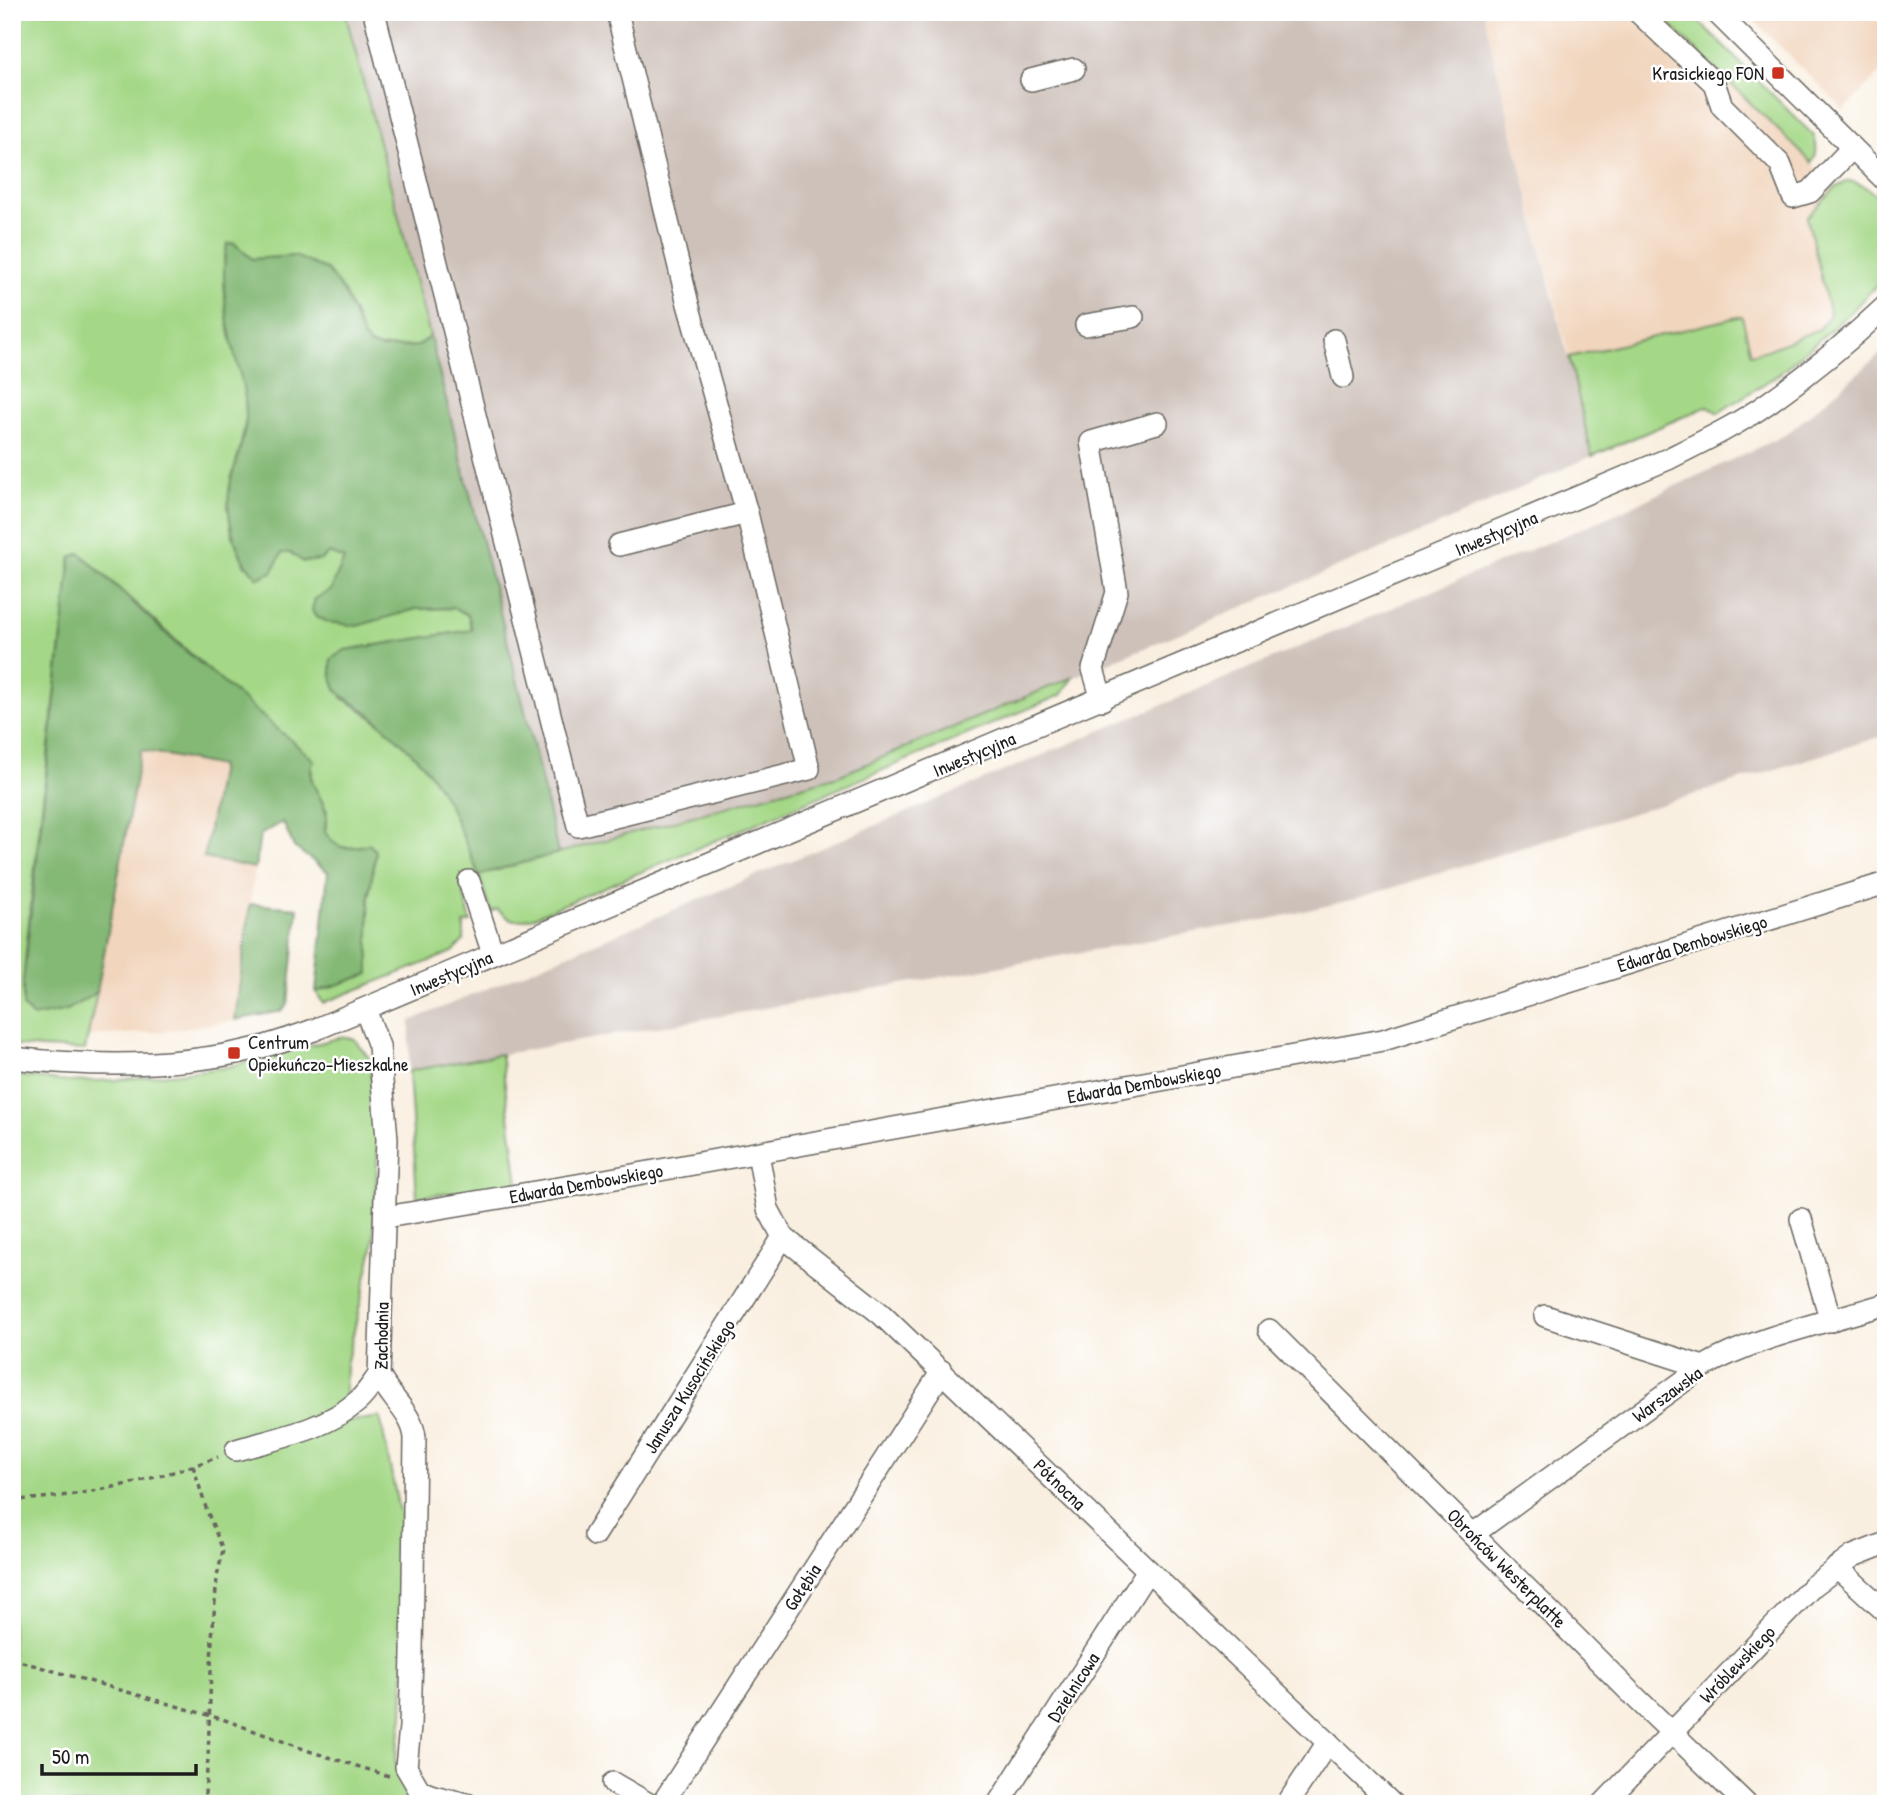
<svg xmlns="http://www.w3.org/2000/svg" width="1898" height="1816" font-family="'Patrick Hand',sans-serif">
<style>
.built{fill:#f1d5bd}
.industrial{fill:#cec1ba}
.green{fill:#a4d887;stroke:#607a52;stroke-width:2}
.forest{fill:#83b874;stroke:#506a48;stroke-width:2}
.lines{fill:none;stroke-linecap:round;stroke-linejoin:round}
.minor-casing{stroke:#696661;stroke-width:24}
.path{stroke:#696661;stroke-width:3.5;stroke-dasharray:5 5;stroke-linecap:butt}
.minor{stroke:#fff;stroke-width:21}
.poi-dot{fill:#c8321e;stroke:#fff;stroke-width:2.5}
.labels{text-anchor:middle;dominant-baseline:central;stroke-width:5;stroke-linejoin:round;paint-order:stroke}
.poi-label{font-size:19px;fill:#1c1c1c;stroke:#fff;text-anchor:end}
.street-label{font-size:19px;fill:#1c1c1c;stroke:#fff}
</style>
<rect width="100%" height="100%" fill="#fff"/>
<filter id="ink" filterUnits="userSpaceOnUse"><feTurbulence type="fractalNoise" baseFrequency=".0143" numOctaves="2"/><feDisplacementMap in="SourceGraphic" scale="14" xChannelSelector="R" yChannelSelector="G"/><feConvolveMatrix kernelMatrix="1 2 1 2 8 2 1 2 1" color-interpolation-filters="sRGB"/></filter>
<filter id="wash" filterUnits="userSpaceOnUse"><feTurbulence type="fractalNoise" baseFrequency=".00686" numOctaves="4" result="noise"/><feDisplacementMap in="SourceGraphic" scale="28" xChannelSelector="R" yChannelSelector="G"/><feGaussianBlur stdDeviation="1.57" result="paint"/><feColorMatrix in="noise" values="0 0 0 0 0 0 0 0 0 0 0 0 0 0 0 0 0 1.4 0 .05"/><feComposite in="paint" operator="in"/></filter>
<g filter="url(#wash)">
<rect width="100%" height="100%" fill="#f9efe0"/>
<!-- built -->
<g class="built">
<polygon points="1483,12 1657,12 1812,163 1835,188 1807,217 1831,315 1819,329 1767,350 1750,354 1742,316 1569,357"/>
<polygon points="1745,12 1886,12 1886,67 1844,110"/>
<polygon points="141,750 220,766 204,858 255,868 235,1020 162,1032 88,1036 122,862"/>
</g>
<!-- industrial -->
<g class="industrial">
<polygon points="345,12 1483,12 1592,456 1441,524 838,776 558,853 529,727 430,336"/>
<polygon points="1886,349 1886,735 1359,898 1275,918 409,1071 410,1021 1613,515 1787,434"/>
</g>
<!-- green -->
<g class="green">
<path d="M12 12H345L430 336 419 346 381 348 370 345 363 336 353 311 295 256 252 259 243 251 224 257 230 334 245 392 246 419 228 507 232 534 245 566 272 572 281 553H329L344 559 331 591 315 599 392 615 416 609 454 608 468 615 472 630 345 650 342 698C375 716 424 757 442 790 456 817 467 847 479 875L838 776 1073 677 1061 695 534 917C517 922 510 922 497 909L491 912 479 876 460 880 471 922 464 924V940L453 952 323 1003 316 992 369 973V895L376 851 369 844C346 849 340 852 325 832L327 811 312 782V764L80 553 71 557 30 909 23 983V1007L67 1010 97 992 85 1050 42 1048 12 1045Z"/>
<path d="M1657 12H1689L1814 136C1817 146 1818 153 1812 163Z"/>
<path d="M1848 181C1865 183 1874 194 1886 205V275L1883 278 1849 314 1779 374 1718 413 1708 406 1592 456 1569 357 1742 316 1751 354 1767 350 1819 329 1830 315 1807 217 1835 188Z"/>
<polygon points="342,1037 354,1039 369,1058 378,1141 373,1248 346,1365 344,1422 380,1417 407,1550 403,1717 395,1761 414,1804 12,1804 12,1075 68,1082 116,1080 223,1068"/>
<polygon points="501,1054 518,1184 417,1197 409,1071"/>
</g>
<!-- forest -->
<g class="forest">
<path d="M234 243 252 259 295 256 327 270 344 292 363 336 370 345 381 348 418 346 430 336 529 727 558 853 479 875C461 834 447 789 415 756 401 742 386 728 371 715 346 694 330 701 331 659L345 650 472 630 468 615 454 608 416 609 357 626 328 622 315 616 312 610 315 599 331 590 344 559 329 553 321 560 303 562 291 553H282L272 572 258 578C239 560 232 537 229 512 224 480 245 449 246 418 247 388 235 362 230 334 225 309 221 268 227 244Z"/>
<path d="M80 553 173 640 314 760C304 779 320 792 325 809 328 816 325 825 325 832 340 853 346 849 369 844L376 851 369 895V974L316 992 328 872 294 847 283 822 260 835 255 868 204 858 220 766 141 750 97 992 67 1010 33 1017 23 1007V983L71 557Z"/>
<polygon points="250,904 298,908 288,1004 282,1011 235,1020"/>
</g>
</g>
<g filter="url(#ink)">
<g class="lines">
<!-- minor casing -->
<g class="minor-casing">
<g id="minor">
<polyline points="374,12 578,826 809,769 747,513 688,304 617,12"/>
<polyline points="1638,12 1714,83 1722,106 1780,164 1793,197 1810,192 1852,148"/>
<polyline points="1716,12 1886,181"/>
<polyline points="1031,80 1074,69"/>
<polyline points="1086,325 1133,317"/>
<polyline points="1334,340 1343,377"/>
<polyline points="619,545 747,513"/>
<polyline points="1102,700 1093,669 1117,592 1091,442 1157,423"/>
<polyline points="469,881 493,954"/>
<path d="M365 1009 379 1046 387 1139 379 1375C389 1397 413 1414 415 1438L412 1654 410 1727 406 1767 420 1791 433 1796 467 1804"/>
<path d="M12 1058C93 1067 178 1068 258 1048 277 1043 296 1036 314 1030L1668 459C1702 442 1737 425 1768 403 1809 374 1849 341 1886 306"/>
<polyline points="758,1153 768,1209 783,1237 881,1314 1392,1804"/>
<polyline points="386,1217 577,1185 1383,1040 1886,883"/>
<polyline points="1801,1219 1831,1321"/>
<polyline points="1545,1316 1703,1367"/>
<polyline points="1269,1330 1632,1694 1746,1804"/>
<path d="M236 1450C278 1438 325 1430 358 1401 366 1394 372 1384 379 1375"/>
<path d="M1473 1534 1703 1367C1754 1337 1828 1322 1886 1304"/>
<polyline points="595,1535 783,1237"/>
<polyline points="1837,1567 1886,1612"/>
<polyline points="613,1783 649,1804"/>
<polyline points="662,1804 942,1371"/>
<polyline points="998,1804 1148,1570"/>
<polyline points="1287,1804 1328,1742"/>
<polyline points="1603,1804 1813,1586 1853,1556 1886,1543"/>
</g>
</g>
<!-- path -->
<g class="path">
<polyline points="193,1466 207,1511 223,1550 217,1577 212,1638 208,1759 204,1804"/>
<path d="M12 1500C77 1498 157 1480 218 1457"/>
<polyline points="12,1659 225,1720 312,1752 389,1776"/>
</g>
<!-- minor -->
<use href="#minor" class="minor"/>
</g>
</g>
<!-- markers -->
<g class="poi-dot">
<rect x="1771" y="66" width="14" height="14" rx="3.5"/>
<rect x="227" y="1046" width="14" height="14" rx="3.5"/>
</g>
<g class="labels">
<!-- poi labels -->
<g class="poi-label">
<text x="1764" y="73">Krasickiego FON</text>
<text x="248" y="1042" text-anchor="start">Centrum<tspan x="248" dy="22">Opiekuńczo-Mieszkalne</tspan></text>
</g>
<!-- street labels -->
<g class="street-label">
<text transform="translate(1496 533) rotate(-23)">Inwestycyjna</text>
<text transform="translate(974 754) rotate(-23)">Inwestycyjna</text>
<text transform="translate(1692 943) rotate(-17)">Edwarda Dembowskiego</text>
<text transform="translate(451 973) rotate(-23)">Inwestycyjna</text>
<text transform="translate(1144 1083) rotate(-10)">Edwarda Dembowskiego</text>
<text transform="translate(586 1183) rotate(-10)">Edwarda Dembowskiego</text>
<text transform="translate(381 1336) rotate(-89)">Zachodnia</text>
<text transform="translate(689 1386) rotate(-58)">Janusza Kusocińskiego</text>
<text transform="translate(1667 1394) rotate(-36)">Warszawska</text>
<text transform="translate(1060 1484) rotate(44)">Północna</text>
<text transform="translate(1507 1568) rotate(45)">Obrońców Westerplatte</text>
<text transform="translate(802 1587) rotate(-57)">Gołębia</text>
<text transform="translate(1737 1664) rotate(-46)">Wróblewskiego</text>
<text transform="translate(1073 1687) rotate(-57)">Dzielnicowa</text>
</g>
</g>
<!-- margin -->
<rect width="1898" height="1816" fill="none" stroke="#fff" stroke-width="42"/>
<!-- scale -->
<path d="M42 1764v10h154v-10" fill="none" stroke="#1c1c1c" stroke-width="3.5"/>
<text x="52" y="1764" font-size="21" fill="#1c1c1c" stroke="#ffffff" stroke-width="5" paint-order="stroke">50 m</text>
</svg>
